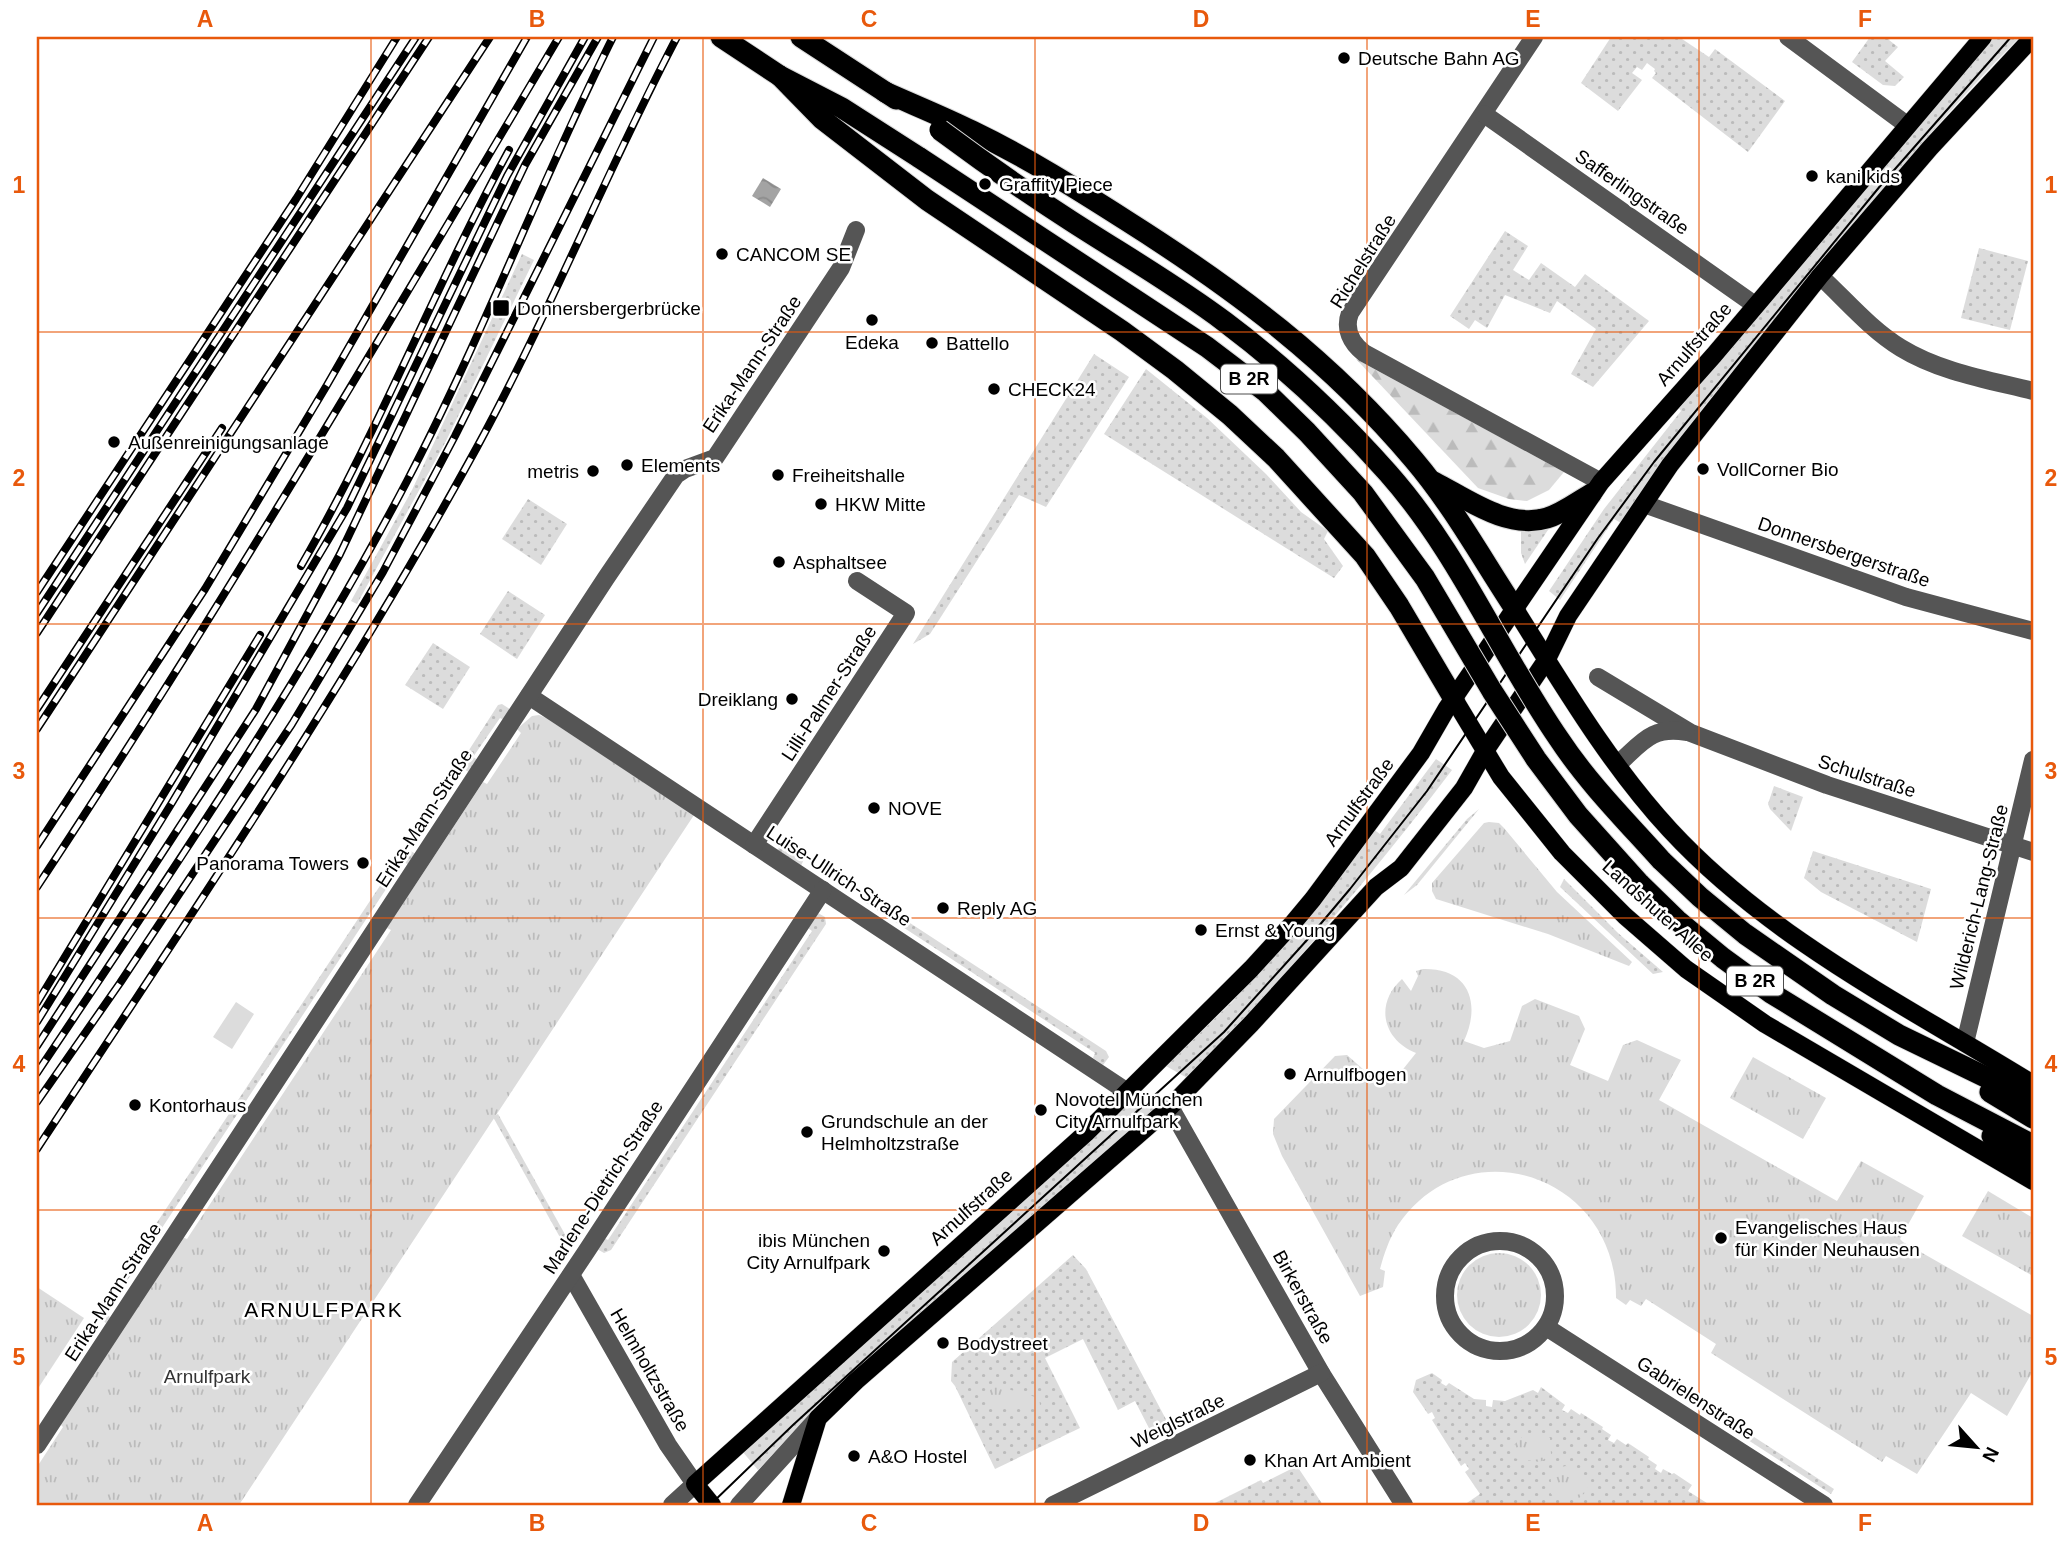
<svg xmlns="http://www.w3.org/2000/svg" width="2070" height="1542" font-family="Helvetica,sans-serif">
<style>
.grass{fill:url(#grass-dots)}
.forest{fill:url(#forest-firs)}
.park{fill:url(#park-tufts)}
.pitch{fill:#dcdcdc}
.water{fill:url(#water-waves)}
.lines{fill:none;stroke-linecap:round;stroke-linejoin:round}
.major-casing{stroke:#dbdbdb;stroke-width:19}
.highway-casing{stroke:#dbdbdb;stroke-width:23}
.minor{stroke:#555;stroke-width:18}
.major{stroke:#000;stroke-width:18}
.highway{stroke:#000;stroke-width:21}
.tram{stroke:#000;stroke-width:2}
.rail-casing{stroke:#000;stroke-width:8}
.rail{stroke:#fff;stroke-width:5;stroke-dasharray:16;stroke-linecap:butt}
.highway-bridge-casing{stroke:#dbdbdb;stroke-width:23;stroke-linecap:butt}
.highway-bridge{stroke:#000;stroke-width:21}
.grid{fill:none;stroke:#e8590c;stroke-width:2;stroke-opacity:0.55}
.poi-dot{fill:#000;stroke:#fff;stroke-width:2.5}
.labels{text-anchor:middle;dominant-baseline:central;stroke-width:5;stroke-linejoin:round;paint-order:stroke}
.shield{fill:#fff;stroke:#4c4c4c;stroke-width:2}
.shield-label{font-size:18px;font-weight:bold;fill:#000}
.poi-label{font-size:19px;fill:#000;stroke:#fff;text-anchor:start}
.street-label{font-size:19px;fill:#000;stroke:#fff}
.park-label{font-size:19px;fill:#333;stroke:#fff}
.neighbourhood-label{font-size:21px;letter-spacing:2px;fill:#000;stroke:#fff}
.neatline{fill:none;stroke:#e8590c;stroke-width:2.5}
.grid-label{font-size:23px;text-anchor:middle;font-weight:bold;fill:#e8590c}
</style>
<defs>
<pattern id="grass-dots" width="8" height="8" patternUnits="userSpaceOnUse" patternTransform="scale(1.75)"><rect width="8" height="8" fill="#dcdcdc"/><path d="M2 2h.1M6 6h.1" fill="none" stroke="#bbb" stroke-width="1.8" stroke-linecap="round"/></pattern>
<pattern id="forest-firs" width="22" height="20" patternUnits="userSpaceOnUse" patternTransform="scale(1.75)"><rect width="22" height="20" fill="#dcdcdc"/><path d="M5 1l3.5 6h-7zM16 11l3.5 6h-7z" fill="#bbb"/></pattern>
<pattern id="park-tufts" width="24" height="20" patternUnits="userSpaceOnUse" patternTransform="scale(1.75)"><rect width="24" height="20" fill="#dcdcdc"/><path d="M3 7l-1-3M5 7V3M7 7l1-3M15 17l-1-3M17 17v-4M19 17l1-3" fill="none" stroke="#bbb"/></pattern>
<pattern id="water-waves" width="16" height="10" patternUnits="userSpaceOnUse" patternTransform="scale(1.75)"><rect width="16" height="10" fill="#a3a3a3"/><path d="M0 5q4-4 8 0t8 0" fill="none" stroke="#8b8b8b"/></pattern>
</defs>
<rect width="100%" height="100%" fill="#fff"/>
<!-- grass -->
<g class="grass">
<polygon points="1611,37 1679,37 1709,57 1715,49 1785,101 1748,152 1652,78 1656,73 1654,71 1655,69 1647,63 1642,70 1637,67 1632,73 1642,80 1618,111 1581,83"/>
<polygon points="1870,37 1891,37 1889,40 1898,47 1885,61 1904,77 1895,86 1883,85 1852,62"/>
<path d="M1990 37H2020C1950 107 1887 185 1823 261 1753 346 1680 430 1621 523L1614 519 1560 600 1549 591 1604 509 1681 411 1679 408 1732 348Z"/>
<polygon points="1505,231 1528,246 1513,270 1529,280 1541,263 1575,287 1585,274 1649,321 1593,387 1571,374 1596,329 1557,301 1550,313 1505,295 1487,328 1475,320 1469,329 1450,316"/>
<polygon points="1979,248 2028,261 2010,330 1961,318"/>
<polygon points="522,254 534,260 446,441 357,604 351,601 412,490"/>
<polygon points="1094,354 1129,377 1046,507 1019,495 930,634 913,644"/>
<polygon points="1146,369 1207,418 1266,474 1301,512 1328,531 1324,539 1343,566 1334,578 1104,434"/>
<polygon points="528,499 567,524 541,565 502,539"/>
<polygon points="1521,527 1550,527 1525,564 1521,553"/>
<polygon points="508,591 545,615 517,659 480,634"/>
<polygon points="433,643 470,667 443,709 405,685"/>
<polygon points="502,704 511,710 504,720 500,718 473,757 478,760 470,773 461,767 460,764 498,705"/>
<path d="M1436 759 1452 770C1371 878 1281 980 1189 1079L1166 1066 1232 1002 1321 902 1373 829 1380 834Z"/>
<polygon points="1774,786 1803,797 1791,831 1770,809 1768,804"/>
<polygon points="1479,809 1417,885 1404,895 1467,819"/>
<polygon points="785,840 806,854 801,866 777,850"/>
<polygon points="405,848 416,854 409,865 404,862 105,1314 110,1317 106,1323 96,1316 97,1313"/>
<polygon points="1813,851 1931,889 1917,942 1821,892 1804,878"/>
<polygon points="1564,879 1618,933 1663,972 1653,974 1560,887"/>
<polygon points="864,893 1106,1051 1109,1057 1103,1065 1093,1058 1095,1053 860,899"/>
<polygon points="818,913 825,917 826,924 611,1250 604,1253 597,1249 604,1238 608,1240 812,931 808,928"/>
<polygon points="1141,1089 1165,1103 905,1328 793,1432 758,1470 742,1451 923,1286 1102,1130"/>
<polygon points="498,1114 567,1238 562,1241 493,1117"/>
<polygon points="1073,1255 1086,1269 1169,1425 1152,1434 1135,1401 1118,1410 1083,1339 1045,1358 1080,1428 995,1469 955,1386 951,1381 952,1362"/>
<polygon points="1432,1373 1442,1380 1441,1383 1446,1386 1449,1383 1474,1399 1486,1400 1486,1406 1492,1407 1493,1400 1505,1401 1533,1390 1538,1393 1541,1387 1565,1405 1562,1410 1568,1413 1571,1409 1580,1415 1581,1413 1603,1427 1602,1429 1611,1435 1608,1440 1614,1443 1617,1439 1626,1445 1628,1443 1649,1457 1648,1459 1657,1465 1655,1469 1661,1473 1663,1469 1672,1474 1674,1473 1692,1485 1688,1491 1710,1505 1464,1505 1480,1494 1465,1472 1469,1469 1465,1463 1461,1466 1432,1420 1435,1418 1432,1412 1428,1414 1413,1392 1416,1380"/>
<polygon points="1751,1435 1834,1489 1831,1494 1748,1440"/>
<polygon points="1297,1466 1323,1505 1211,1505 1261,1480 1263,1483"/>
</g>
<!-- forest -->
<polygon class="forest" points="1356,359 1564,472 1549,490 1527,501 1509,499 1478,488"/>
<!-- park -->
<g class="park">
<polygon points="539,715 546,718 694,815 239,1505 37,1505 37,1467 63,1427 59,1423 182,1237 187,1239 391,930 387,928 483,782 487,784 521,733 517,729 532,716"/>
<polygon points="1489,822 1499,823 1504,828 1557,892 1632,962 1629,966 1548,934 1436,899 1432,891 1432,883 1484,823"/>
<path d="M1423 969C1470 968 1481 1004 1464 1041L1484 1048 1510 1041 1522 1006 1535 999 1579 1016 1585 1029 1570 1065 1608 1081 1623 1045 1637 1040 1681 1060 1659 1100 1837 1201 1861 1161 1924 1196 1900 1239 1903 1242 2033 1316V1371L2007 1416 1971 1393 1917 1474 1886 1456 1882 1462 1711 1353 1716 1344 1646 1299 1641 1306 1630 1300 1626 1305 1616 1298C1617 1175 1466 1125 1398 1225 1389 1239 1384 1254 1380 1269L1385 1271 1383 1287 1360 1296 1282 1156 1273 1134 1274 1119 1335 1056 1347 1055 1374 1079 1379 1074 1400 1073 1416 1053C1383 1040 1374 1004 1402 979L1411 991 1418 976 1416 971Z"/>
<polygon points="1753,1057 1826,1098 1803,1139 1730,1098"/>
<polygon points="1988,1191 2033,1218 2033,1276 1962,1236"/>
<circle cx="1499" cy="1295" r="42"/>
<polygon points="37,1287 84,1318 37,1390"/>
<path d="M1001 1383 1011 1390 1039 1398 1040 1405C1030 1408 1023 1404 1013 1405 1007 1405 1004 1410 997 1409 980 1405 988 1385 1001 1383Z"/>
<polygon points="1538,1433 1550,1438 1551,1454 1540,1462 1513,1458 1513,1446 1523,1436"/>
<polygon points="1566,1466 1585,1477 1589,1482 1587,1491 1579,1498 1552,1495 1549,1491 1555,1489 1551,1483 1550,1469"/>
</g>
<!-- pitch -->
<polygon class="pitch" points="236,1002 254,1014 232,1049 213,1037"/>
<!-- water -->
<polygon class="water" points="763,178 781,189 770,207 752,196"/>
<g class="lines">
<!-- major casing -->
<g class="major-casing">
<g id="major">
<path d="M1515 609C1562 684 1609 764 1670 830 1772 940 1907 1006 2033 1084"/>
<polyline points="1454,699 1501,777 1562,853 1625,916 1686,969 1765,1024 2033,1181"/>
<polyline points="712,1505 695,1484 1086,1133 1251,969 1293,923 1313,899 1421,753 1447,708 1601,482 1714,355 1983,37"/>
<polyline points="791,1505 818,1418 856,1381 1170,1107 1251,1024 1376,887 1401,868 1464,788 1485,751 1547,659 1568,616 1670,465 1820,276 1930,148 2033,37"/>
</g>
</g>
<!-- highway casing -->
<g class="highway-casing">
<g id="highway">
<polyline points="721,37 780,76 842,108 920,158"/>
<polyline points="801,37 896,99"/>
<polyline points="780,76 822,119 927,200 1122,331 1175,370 1230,415 1276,458 1365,556 1399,606 1454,699"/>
<path d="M885 92C914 105 944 117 972 131 1026 157 1077 189 1127 221 1236 290 1331 361 1414 460 1453 506 1482 559 1515 609"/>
<path d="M1434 482C1467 499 1508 530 1547 518 1563 513 1577 502 1591 494"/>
<polyline points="1661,860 1700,897 1745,934 1833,995 1899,1035 2033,1100"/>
<polyline points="1639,883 1677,920 1723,958 1771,993 1937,1095 2033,1145"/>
<polyline points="1990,1092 2033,1118"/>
<polyline points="1992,1136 2033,1163"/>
</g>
</g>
<!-- minor -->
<g class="minor">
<path d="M1534 37 1350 313C1344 329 1351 343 1364 353L1601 482"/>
<polyline points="1788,37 1907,125"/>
<polyline points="1484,114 1755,305"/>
<path d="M1820 276C1846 300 1870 329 1901 348 1940 372 1989 380 2033 391"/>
<polyline points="1644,504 1906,597 2033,631"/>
<polyline points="1598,677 1691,733 1827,785 2033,852"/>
<polyline points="529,696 1126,1091"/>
<path d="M1618 764C1642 743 1651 726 1686 732"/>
<polyline points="754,845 906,613 857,581"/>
<polyline points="1965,1043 2033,760"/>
<polyline points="1170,1107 1321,1373 1404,1505"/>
<circle cx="1500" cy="1296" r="55"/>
<polyline points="571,1275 668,1445 695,1484 672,1505"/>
<polyline points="1546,1327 1824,1505"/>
<polyline points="37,1445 606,578 676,475 685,469 715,458 841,268 856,230"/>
<polyline points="417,1505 586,1252 823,890"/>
<polyline points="739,1505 818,1418"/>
<polyline points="1053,1505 1321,1373"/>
</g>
<!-- major -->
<use href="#major" class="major"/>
<!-- highway -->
<use href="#highway" class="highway"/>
<!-- tram -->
<polyline class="tram" points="710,1505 793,1425 1224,1032 1307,940 1350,889 1427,791 1598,538 1654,462 1881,185 2011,37"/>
<!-- rail casing -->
<g class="rail-casing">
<g id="rail">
<path d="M301 566C379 431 435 286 509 150"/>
<polyline points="37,592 296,199 397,37"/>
<polyline points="37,613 416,37"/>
<polyline points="37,633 429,37"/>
<polyline points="37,709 222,428"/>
<polyline points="37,729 490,37"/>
<polyline points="37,846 205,589 327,385 527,37"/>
<path d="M37 887C221 609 389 323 559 37"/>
<polyline points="37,1003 260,635"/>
<polyline points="37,1022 173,801 347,508 507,176 585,37"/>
<polyline points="37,1046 256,709 340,554 525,165 598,37"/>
<path d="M37 1073C166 880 299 687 407 481 483 336 540 183 613 37"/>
<polyline points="37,1102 120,983 292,724 383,572 455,436 654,37"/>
<path d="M37 1149C188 919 344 690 476 449 549 315 606 172 677 37"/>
</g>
</g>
<!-- rail -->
<use href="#rail" class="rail"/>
<!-- highway-bridge casing -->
<g class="highway-bridge-casing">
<g id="highway-bridge">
<path d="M940 130C983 162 1026 192 1071 221 1122 254 1176 285 1225 322 1285 367 1338 417 1388 473 1459 553 1499 652 1559 739 1588 783 1626 821 1661 860"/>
<polyline points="920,158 1207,347 1266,392 1307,432 1363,493 1425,578 1492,691 1536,759 1578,815 1639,883"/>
</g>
</g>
<!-- highway-bridge -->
<use href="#highway-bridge" class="highway-bridge"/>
</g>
<!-- grid -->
<path class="grid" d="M371 37V1505M703 37V1505M1035 37V1505M1367 37V1505M1699 37V1505M37 332H2033M37 624H2033M37 918H2033M37 1210H2033"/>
<!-- markers -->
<g class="poi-dot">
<circle cx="1344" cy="58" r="7"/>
<circle cx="1812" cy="176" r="7"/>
<circle cx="985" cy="184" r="7"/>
<circle cx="722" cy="254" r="7"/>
<rect x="492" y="299" width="18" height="18" rx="3.5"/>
<circle cx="872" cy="320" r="7"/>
<circle cx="932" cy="343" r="7"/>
<circle cx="994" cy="389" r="7"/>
<circle cx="114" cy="442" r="7"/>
<circle cx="627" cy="465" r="7"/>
<circle cx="1703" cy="469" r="7"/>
<circle cx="593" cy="471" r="7"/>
<circle cx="778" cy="475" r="7"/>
<circle cx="821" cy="504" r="7"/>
<circle cx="779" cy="562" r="7"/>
<circle cx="792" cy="699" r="7"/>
<circle cx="874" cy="808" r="7"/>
<circle cx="363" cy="863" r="7"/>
<circle cx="943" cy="908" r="7"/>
<circle cx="1201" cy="930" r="7"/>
<circle cx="1290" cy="1074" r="7"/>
<circle cx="135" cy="1105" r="7"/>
<circle cx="1041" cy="1110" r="7"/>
<circle cx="807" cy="1132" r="7"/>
<circle cx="1721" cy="1238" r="7"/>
<circle cx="884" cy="1251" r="7"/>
<circle cx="943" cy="1343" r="7"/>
<circle cx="854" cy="1456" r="7"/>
<circle cx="1250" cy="1460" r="7"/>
</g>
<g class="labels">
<!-- shield labels -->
<g class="shield">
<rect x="1221" y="364.5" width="56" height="29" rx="5"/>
<rect x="1727" y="966.5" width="56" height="29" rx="5"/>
</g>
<g class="shield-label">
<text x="1249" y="379">B 2R</text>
<text x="1755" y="981">B 2R</text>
</g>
<!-- poi labels -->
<g class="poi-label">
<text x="1358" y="58">Deutsche Bahn AG</text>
<text x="1826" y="176">kani kids</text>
<text x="999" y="184">Graffity Piece</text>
<text x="736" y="254">CANCOM SE</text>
<text x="517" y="308">Donnersbergerbrücke</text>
<text x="872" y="342" text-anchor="middle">Edeka</text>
<text x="946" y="343">Battello</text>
<text x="1008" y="389">CHECK24</text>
<text x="128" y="442">Außenreinigungsanlage</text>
<text x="641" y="465">Elements</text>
<text x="1717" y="469">VollCorner Bio</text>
<text x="579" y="471" text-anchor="end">metris</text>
<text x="792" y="475">Freiheitshalle</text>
<text x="835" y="504">HKW Mitte</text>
<text x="793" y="562">Asphaltsee</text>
<text x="778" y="699" text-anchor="end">Dreiklang</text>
<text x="888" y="808">NOVE</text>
<text x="349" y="863" text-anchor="end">Panorama Towers</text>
<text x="957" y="908">Reply AG</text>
<text x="1215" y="930">Ernst &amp; Young</text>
<text x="1304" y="1074">Arnulfbogen</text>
<text x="1055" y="1099">Novotel München<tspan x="1055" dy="22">City Arnulfpark</tspan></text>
<text x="149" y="1105">Kontorhaus</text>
<text x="821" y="1121">Grundschule an der<tspan x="821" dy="22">Helmholtzstraße</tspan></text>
<text x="1735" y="1227">Evangelisches Haus<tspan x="1735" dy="22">für Kinder Neuhausen</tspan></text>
<text x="870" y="1240" text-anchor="end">ibis München<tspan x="870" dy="22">City Arnulfpark</tspan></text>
<text x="957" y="1343">Bodystreet</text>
<text x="868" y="1456">A&amp;O Hostel</text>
<text x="1264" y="1460">Khan Art Ambient</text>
</g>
<!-- street labels -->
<g class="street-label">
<text transform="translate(1632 192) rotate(35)">Safferlingstraße</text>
<text transform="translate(1363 261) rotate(-58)">Richelstraße</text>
<text transform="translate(1694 344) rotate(-49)">Arnulfstraße</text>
<text transform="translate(752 364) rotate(-56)">Erika-Mann-Straße</text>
<text transform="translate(1844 552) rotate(19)">Donnersbergerstraße</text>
<text transform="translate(829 693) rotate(-57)">Lilli-Palmer-Straße</text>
<text transform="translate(1867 776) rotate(18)">Schulstraße</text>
<text transform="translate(1359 802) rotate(-54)">Arnulfstraße</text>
<text transform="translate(424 818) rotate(-57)">Erika-Mann-Straße</text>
<text transform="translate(839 876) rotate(33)">Luise-Ullrich-Straße</text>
<text transform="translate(1979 897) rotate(-76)">Wilderich-Lang-Straße</text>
<text transform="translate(1658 911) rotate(42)">Landshuter Allee</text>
<text transform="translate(603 1187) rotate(-57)">Marlene-Dietrich-Straße</text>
<text transform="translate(971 1207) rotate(-42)">Arnulfstraße</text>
<text transform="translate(113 1292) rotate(-57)">Erika-Mann-Straße</text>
<text transform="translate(1303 1297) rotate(61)">Birkerstraße</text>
<text transform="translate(650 1370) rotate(60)">Helmholtzstraße</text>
<text transform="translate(1696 1398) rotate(33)">Gabrielenstraße</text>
<text transform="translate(1178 1421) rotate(-26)">Weiglstraße</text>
</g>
<!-- park labels -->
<g class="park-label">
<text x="207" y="1376">Arnulfpark</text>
</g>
<!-- neighbourhood labels -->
<g class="neighbourhood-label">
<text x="324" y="1309">ARNULFPARK</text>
</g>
</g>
<!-- border -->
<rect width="2070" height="1542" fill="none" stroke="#ffffff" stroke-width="77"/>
<!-- north arrow -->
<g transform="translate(1976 1447) rotate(117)" stroke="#ffffff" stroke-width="5" paint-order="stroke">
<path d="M0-5L12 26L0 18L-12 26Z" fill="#000000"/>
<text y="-10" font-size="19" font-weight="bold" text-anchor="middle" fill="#000000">N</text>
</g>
<rect x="38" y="38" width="1994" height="1466" class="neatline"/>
<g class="grid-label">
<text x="205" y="27">A</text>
<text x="537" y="27">B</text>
<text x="869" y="27">C</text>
<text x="1201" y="27">D</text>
<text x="1533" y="27">E</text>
<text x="1865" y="27">F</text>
<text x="19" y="193">1</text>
<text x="2051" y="193">1</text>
<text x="19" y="486">2</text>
<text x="2051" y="486">2</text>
<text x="19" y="779">3</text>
<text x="2051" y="779">3</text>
<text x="19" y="1072">4</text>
<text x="2051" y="1072">4</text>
<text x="19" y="1365">5</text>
<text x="2051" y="1365">5</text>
<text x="205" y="1531">A</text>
<text x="537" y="1531">B</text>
<text x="869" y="1531">C</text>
<text x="1201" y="1531">D</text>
<text x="1533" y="1531">E</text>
<text x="1865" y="1531">F</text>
</g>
</svg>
